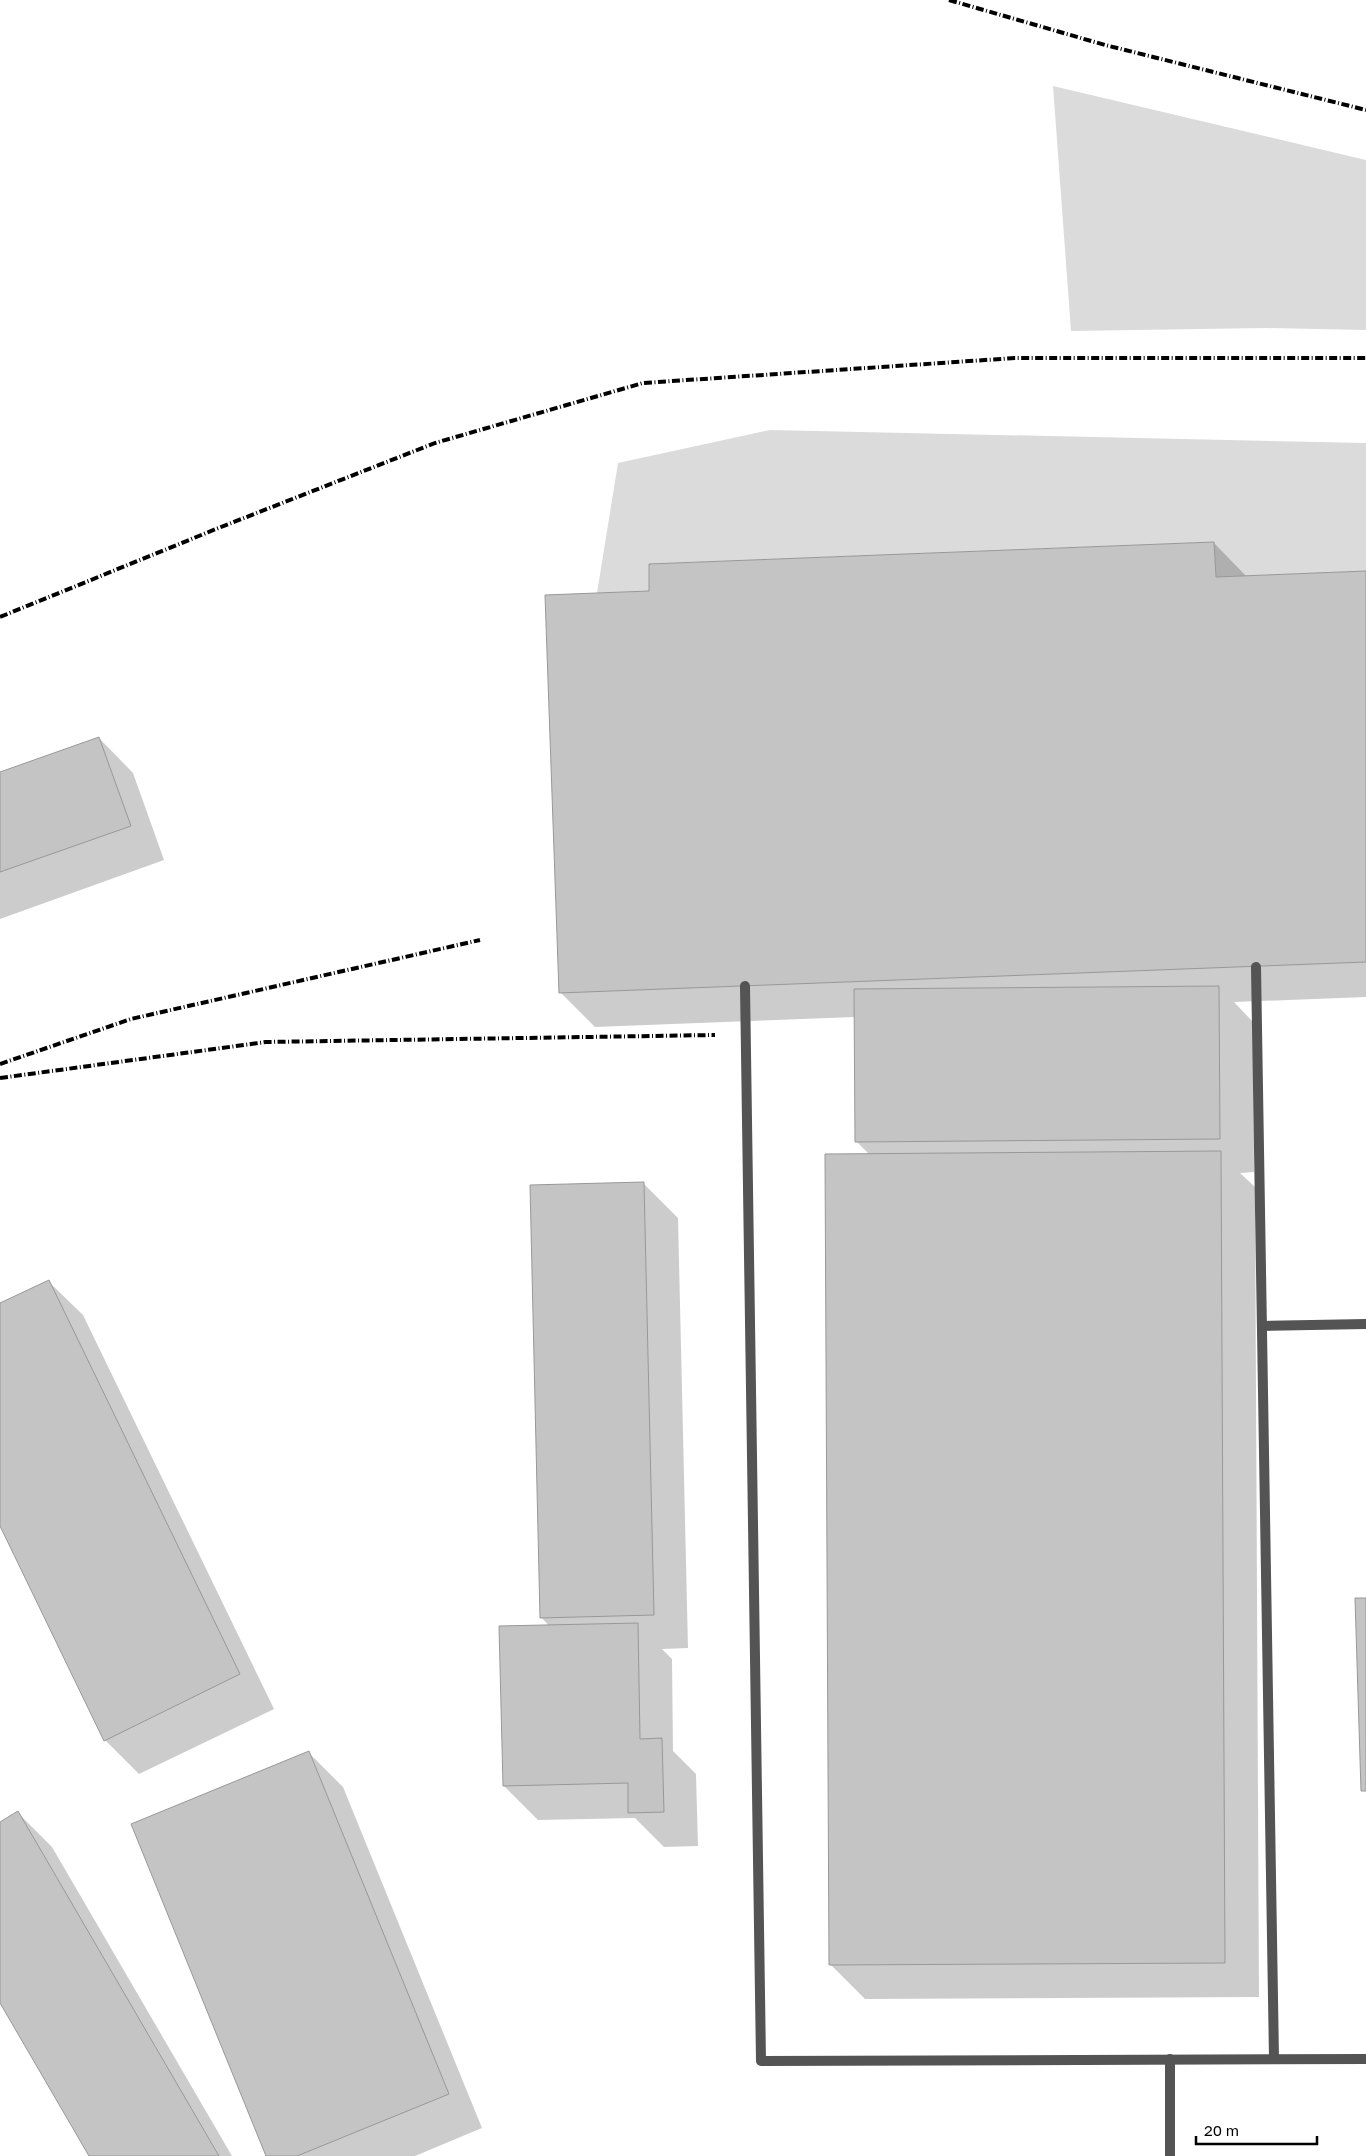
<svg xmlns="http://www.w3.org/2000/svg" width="1366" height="2156" font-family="'Golos Text',sans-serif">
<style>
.green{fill:#dbdbdb}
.shadow{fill:#0003}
.building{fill:#c4c4c4;stroke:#989898}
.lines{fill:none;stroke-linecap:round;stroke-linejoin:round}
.service{stroke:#545454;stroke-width:10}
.rail{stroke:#000;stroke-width:4;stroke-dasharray:8 2.5 1 2.5;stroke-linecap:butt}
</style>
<rect width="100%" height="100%" fill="#fff"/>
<!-- green -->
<g class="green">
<polygon points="1053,86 1366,160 1366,330 1265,328 1071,331"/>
<polygon points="770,430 1366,443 1366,571 1216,577 1214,542 649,564 649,591 597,593 618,463"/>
</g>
<!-- shadow -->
<g class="shadow">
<polygon points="1214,543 1247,577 1366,572 1366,997 1234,1002 1253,1022 1254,1172 1240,1173 1255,1187 1259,1997 865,1999 831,1965 870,1155 856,1141 855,1017 595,1027 561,993 651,592"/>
<polygon points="99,738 133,773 164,860 0,919 0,774"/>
<polygon points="643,1183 678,1218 688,1648 662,1649 672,1659 673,1751 696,1774 698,1846 664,1847 635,1818 538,1820 504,1786 550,1627 541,1617"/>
<polygon points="48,1281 83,1315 274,1709 139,1774 105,1740 0,1524 0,1305"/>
<polygon points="309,1753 343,1787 482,2128 415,2156 267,2156"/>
<polygon points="18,1813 52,1847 232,2156 90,2156 0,2000 0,1823"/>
</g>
<!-- building -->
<g class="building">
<polygon points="1214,542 1216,577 1366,571 1366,962 559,993 545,595 649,591 649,564"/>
<polygon points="99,737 131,826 0,872 0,772"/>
<polygon points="1219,986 1220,1139 855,1142 854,989"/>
<polygon points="1221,1151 1225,1963 829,1965 825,1154"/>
<polygon points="644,1182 654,1615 540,1618 530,1185"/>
<polygon points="49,1280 240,1674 104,1741 0,1526 0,1303"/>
<polygon points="1355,1598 1366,1598 1366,1791 1361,1791"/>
<polygon points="638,1623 640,1739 662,1738 664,1812 628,1813 628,1783 503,1786 499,1626"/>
<polygon points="309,1751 449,2094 297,2156 266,2156 131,1824"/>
<polygon points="18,1811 219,2156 89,2156 0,2003 0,1822"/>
</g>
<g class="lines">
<!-- service -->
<g class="service">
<polyline points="1256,967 1274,2059"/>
<polyline points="745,986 761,2061 1366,2059"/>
<polyline points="1263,1326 1366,1324"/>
<polyline points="1170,2059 1170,2156"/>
</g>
<!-- rail -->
<g class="rail">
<polyline points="949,0 1105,45 1366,110"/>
<polyline points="0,617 216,529 435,443 643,383 1015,358 1366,358"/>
<polyline points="0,1064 131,1019 480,940"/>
<polyline points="0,1078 266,1042 715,1035"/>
</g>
</g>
<!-- scale -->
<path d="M1196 2136v8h121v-8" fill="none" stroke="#000000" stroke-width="2.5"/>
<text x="1204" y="2136" font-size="15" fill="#000000" stroke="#ffffff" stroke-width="4" paint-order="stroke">20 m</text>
</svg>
